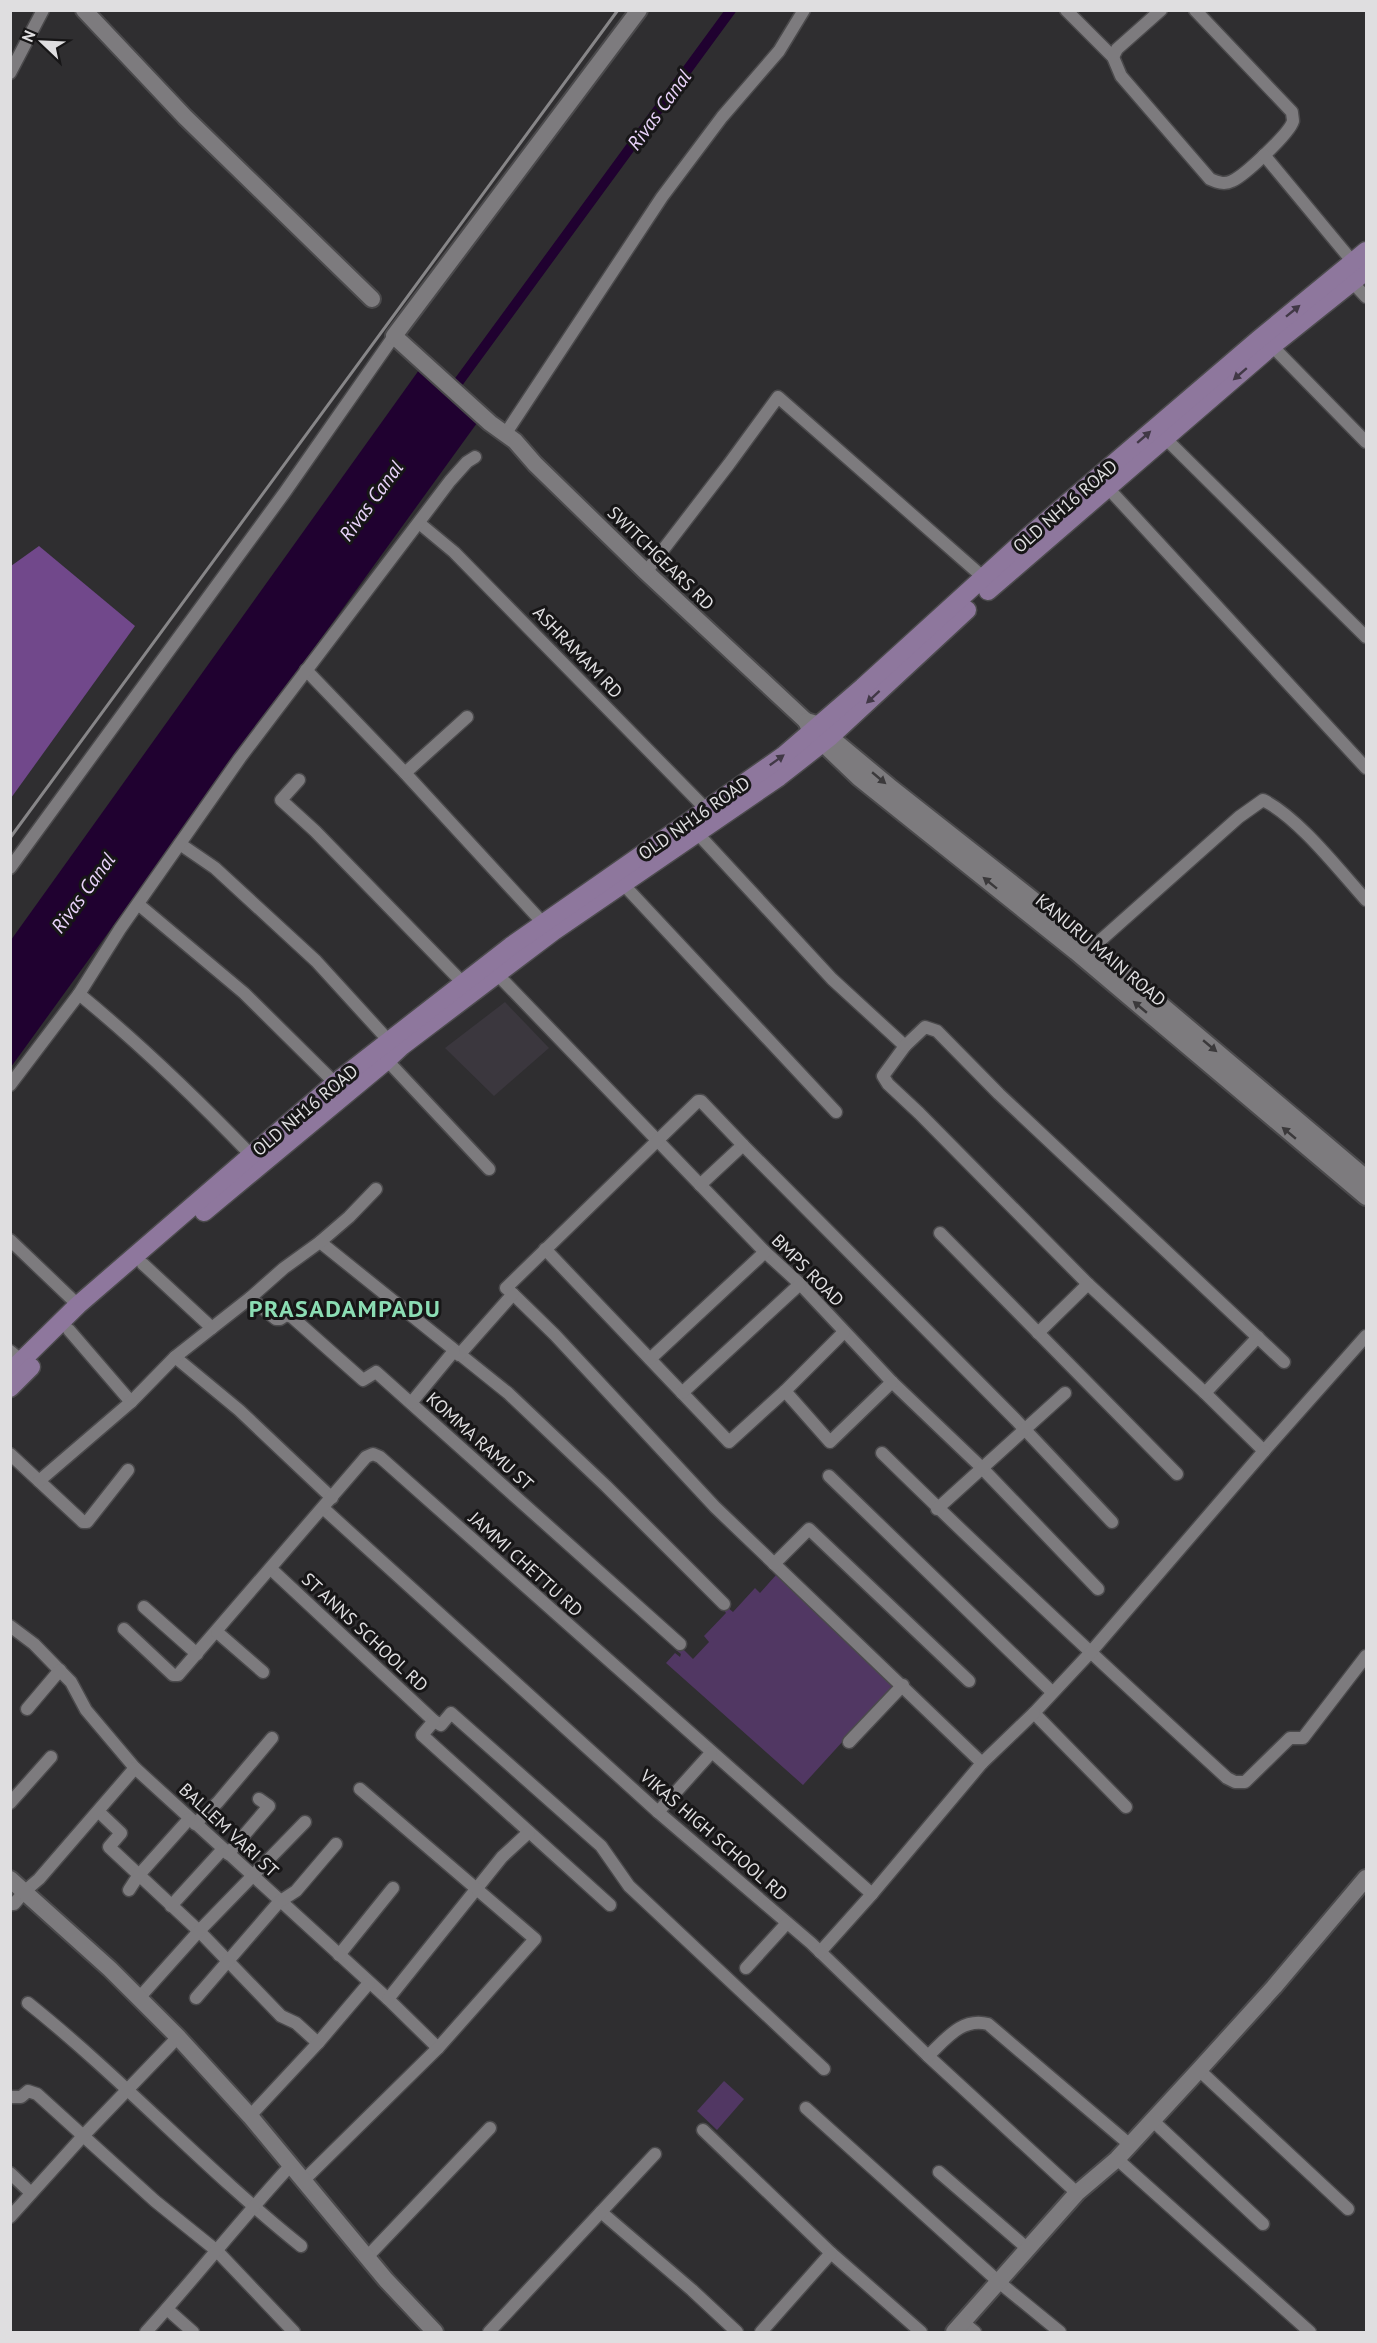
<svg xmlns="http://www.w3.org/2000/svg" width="1377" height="2343" font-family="'PT Sans',sans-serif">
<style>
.built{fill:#3b373e}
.green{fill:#513763}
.forest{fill:#71488b}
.water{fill:#200130}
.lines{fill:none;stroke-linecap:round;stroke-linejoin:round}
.canal{stroke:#200130;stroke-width:10}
.street-casing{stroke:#4b4a4c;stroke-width:15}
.secondary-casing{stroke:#4b4a4c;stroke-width:20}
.primary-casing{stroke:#4b4a4c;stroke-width:21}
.street{stroke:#7d7b7e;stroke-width:12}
.secondary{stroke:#7d7b7e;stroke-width:16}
.primary{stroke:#8e779d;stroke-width:18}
.rail{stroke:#878688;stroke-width:3}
.oneway{fill:#413846}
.oneway2{fill:#3b393b}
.labels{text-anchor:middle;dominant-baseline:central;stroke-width:6;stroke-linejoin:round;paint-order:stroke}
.street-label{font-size:18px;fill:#dfdee0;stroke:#171617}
.water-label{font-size:20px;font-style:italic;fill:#e9d3fa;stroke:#171617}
.district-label{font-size:24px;font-weight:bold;letter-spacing:1.5px;fill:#8bdcb3;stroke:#171617}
</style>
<rect width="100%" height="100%" fill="#2f2e30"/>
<!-- built -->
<polygon class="built" points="505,1002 549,1048 494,1096 445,1048"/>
<!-- green -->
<g class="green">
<polygon points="776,1575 895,1684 803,1785 666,1663 675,1653 680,1657 681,1654 676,1650 680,1646 693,1659 709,1642 704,1636 726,1613 724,1610 727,1607 733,1612 755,1588 760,1593"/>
<polygon points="724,2081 744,2099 717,2130 697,2111"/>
</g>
<!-- forest -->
<polygon class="forest" points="39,546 135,626 11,798 11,566"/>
<!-- water -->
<polygon class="water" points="419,370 477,423 11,1067 11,940"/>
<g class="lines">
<!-- canal -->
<polyline class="canal" points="449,395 731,10"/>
<!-- street casing -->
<g class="street-casing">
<g id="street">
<path d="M1066 10 1113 57 1121 76 1210 179C1217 182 1224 185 1232 181 1244 176 1290 133 1293 121 1293 119 1292 114 1292 112L1195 10"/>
<polyline points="1113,57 1117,49 1161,10"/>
<polyline points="10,73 43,10"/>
<polyline points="1264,155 1357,267"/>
<polyline points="1352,282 1366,297"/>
<polyline points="1272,346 1366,442"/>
<polyline points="506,433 662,197 722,117 779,51 804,10"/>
<polyline points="1165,438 1366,637"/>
<polyline points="1108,488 1366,768"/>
<polyline points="419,523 454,552 707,810"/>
<polyline points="646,572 729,464 778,397 984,578"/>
<polyline points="306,670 405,773 543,923"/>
<polyline points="405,773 467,717"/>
<polyline points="299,780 281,800 315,831 462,982"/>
<polyline points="698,834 832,979 905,1046 883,1076 888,1084 919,1113 1088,1284 1205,1393 1264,1451 1366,1336"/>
<polyline points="180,844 215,868 316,961 389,1041"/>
<polyline points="10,868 285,492 394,336"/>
<polyline points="623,884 836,1112"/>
<polyline points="138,904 244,993 335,1083"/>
<path d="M1093 947 1239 817 1263 800C1298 817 1339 870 1366 900"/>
<polyline points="496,973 765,1252 800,1284 892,1382 981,1467 1098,1589"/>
<path d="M79 994C140 1044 196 1098 251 1155"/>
<polyline points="905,1046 925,1027 937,1031 999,1094 1284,1362"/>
<polyline points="383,1056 489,1169"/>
<polyline points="10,1085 79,994 120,929 240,758 450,481 467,462 475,457"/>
<polyline points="700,1185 743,1145 1016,1420 1112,1522"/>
<polyline points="940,1233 1177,1474"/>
<polyline points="10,1240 78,1305"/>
<polyline points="320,1242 508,1393 606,1486 724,1604"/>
<polyline points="545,1249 729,1442 785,1391 844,1332"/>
<polyline points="143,1264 212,1328"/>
<polyline points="513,1294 555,1335 715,1507 982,1763"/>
<polyline points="250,1298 276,1319 280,1319 286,1315 292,1317 363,1380 376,1372 680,1644"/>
<polyline points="69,1330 131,1402"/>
<polyline points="1038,1333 1088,1284"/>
<polyline points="10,1351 22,1361"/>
<polyline points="459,1355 513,1294 506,1288 698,1101 701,1101 743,1145"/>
<polyline points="175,1357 239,1410 332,1498"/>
<polyline points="650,1359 765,1252"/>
<polyline points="785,1391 830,1442 892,1382"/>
<polyline points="682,1393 800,1284"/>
<polyline points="1205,1393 1258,1337"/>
<polyline points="411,1403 454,1351"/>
<path d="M882 1453C995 1564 1110 1671 1227 1778L1235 1782H1245L1290 1738H1303L1366 1656"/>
<polyline points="10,1454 83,1522 87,1522 128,1470"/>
<polyline points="829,1476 1052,1692"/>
<polyline points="39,1481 131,1402 175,1357 250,1298 284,1268 320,1242 349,1217 376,1189"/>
<polyline points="323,1508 658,1812 811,1943 928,2056 1077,2193"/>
<polyline points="937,1509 1065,1393"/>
<polyline points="774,1564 809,1529 969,1681"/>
<polyline points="271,1569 434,1721 441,1725 451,1713 601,1846 629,1886 824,2069"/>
<polyline points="144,1607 197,1654"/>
<polyline points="10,1626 34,1644 71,1682 86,1710 135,1768 388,1999 438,2048"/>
<polyline points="124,1629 173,1675 178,1675 366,1457 373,1454 380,1457 872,1894 820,1952"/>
<polyline points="217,1632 263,1672"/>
<polyline points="27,1709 60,1670"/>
<polyline points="434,1721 422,1735 610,1905"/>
<polyline points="849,1742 903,1685"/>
<polyline points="10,1803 51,1757"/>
<polyline points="1126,1807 1034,1713 1090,1653 1264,1451"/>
<polyline points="99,1812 121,1833 109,1847 199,1931 281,2016 296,2023 318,2043"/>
<polyline points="658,1812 711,1753"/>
<polyline points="195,1824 218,1802 272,1738"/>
<polyline points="228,1854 269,1806 259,1799"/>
<polyline points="129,1890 138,1876 189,1819"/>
<polyline points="872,1894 982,1763 1034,1713"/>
<polyline points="10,1904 14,1904 25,1891 39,1879 135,1768"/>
<polyline points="171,1906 223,1849"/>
<polyline points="339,1955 393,1888"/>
<polyline points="746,1968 787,1923"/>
<polyline points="139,1998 199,1931 305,1822"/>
<polyline points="196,1998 279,1902 296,1891 336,1844"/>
<polyline points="388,1999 502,1857 529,1832"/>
<path d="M28 2003C123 2079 206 2170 301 2246"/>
<path d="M928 2056C946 2039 962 2017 988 2024L1129 2144"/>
<polyline points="1199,2070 1348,2209"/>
<polyline points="10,2097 21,2097 28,2091 37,2094 155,2201 217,2251 294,2332"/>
<polyline points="806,2108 1000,2283 1060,2332"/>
<polyline points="250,2116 318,2043 369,1983"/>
<polyline points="1152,2120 1263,2224"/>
<polyline points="703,2130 831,2253 921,2332"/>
<polyline points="1117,2159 1310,2332"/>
<polyline points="939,2172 1028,2249"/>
<polyline points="10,2173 31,2193"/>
<polyline points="304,2180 438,2048 535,1939 360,1789"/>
<polyline points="601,2212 692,2290 737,2332"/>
<polyline points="10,2217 83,2136 178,2037"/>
<polyline points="368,2256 490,2128"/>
<polyline points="167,2309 193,2332"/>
<polyline points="963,2322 975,2332"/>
<path d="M146 2332C196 2277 241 2219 291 2165"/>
<polyline points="489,2332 655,2154"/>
<polyline points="761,2332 831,2253"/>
</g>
</g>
<!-- secondary casing -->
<g class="secondary-casing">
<g id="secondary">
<polyline points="84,10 185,117 372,299"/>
<polyline points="639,10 394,336 490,423 515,441 535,464 646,572 806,721"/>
<polyline points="1366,1178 1093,947 889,786 830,737 820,725 806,721 811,732 859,778 1076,952 1366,1197"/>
<polyline points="10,1879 110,1969 178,2037 250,2116 386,2280 435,2332"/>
<polyline points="954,2332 1077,2193 1117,2159 1199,2070 1274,1987 1366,1878"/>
</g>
</g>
<!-- primary casing -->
<g class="primary-casing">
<g id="primary">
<polyline points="988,591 1272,346 1366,271"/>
<polyline points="204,1212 386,1061 402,1046 554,931 779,777 830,737 967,610"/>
<polyline points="10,1372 78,1305 335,1083 511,946 783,756 863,687 1030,535 1259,339 1366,251"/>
<polyline points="10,1388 31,1367"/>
</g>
</g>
<!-- street -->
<use href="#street" class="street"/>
<!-- secondary -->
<use href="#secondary" class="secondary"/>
<!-- primary -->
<use href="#primary" class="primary"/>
<!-- rail -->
<polyline class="rail" points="10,838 618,10"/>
</g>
<!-- one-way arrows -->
<defs><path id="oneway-solid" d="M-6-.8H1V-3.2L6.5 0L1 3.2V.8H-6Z" transform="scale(1.5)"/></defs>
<g class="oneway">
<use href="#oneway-solid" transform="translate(1293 311) rotate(-39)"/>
<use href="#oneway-solid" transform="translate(1240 374) rotate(139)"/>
<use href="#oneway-solid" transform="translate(1144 437) rotate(-41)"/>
<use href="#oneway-solid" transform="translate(873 697) rotate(137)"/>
<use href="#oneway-solid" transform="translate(777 760) rotate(-36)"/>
</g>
<g class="oneway2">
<use href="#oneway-solid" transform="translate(879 778) rotate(40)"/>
<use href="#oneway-solid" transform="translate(990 883) rotate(-141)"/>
<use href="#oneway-solid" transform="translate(1140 1007) rotate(-140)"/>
<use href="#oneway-solid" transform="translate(1210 1046) rotate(40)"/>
<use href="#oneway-solid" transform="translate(1289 1133) rotate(-140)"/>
</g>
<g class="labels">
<!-- street labels -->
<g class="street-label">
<text transform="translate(1065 506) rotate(-41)">OLD NH16 ROAD</text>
<text transform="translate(661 558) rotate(44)">SWITCHGEARS RD</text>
<text transform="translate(578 652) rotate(46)">ASHRAMAM RD</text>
<text transform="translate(694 818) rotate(-35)">OLD NH16 ROAD</text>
<text transform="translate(1101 950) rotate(40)">KANURU MAIN ROAD</text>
<text transform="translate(305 1110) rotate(-40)">OLD NH16 ROAD</text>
<text transform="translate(808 1270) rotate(45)">BMPS ROAD</text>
<text transform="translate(480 1441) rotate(42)">KOMMA RAMU ST</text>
<text transform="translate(526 1564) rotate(42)">JAMMI CHETTU RD</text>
<text transform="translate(365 1632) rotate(43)">ST ANNS SCHOOL RD</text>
<text transform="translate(229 1830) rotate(43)">BALLEM VARI ST</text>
<text transform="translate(714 1835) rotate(41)">VIKAS HIGH SCHOOL RD</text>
</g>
<!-- water labels -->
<g class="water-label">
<text transform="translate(659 110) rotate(-54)">Rivas Canal</text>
<text transform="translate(371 501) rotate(-54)">Rivas Canal</text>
<text transform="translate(83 893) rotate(-54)">Rivas Canal</text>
</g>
<!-- district labels -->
<g class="district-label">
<text x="345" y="1308">PRASADAMPADU</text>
</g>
</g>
<!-- border -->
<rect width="1377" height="2343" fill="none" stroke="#dfdee0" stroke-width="24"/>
<!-- north arrow -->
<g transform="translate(42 42) rotate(293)" stroke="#171617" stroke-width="4.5" paint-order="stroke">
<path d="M0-4.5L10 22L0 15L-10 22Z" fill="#dfdee0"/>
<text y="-9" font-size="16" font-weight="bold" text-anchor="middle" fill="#dfdee0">N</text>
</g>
</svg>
